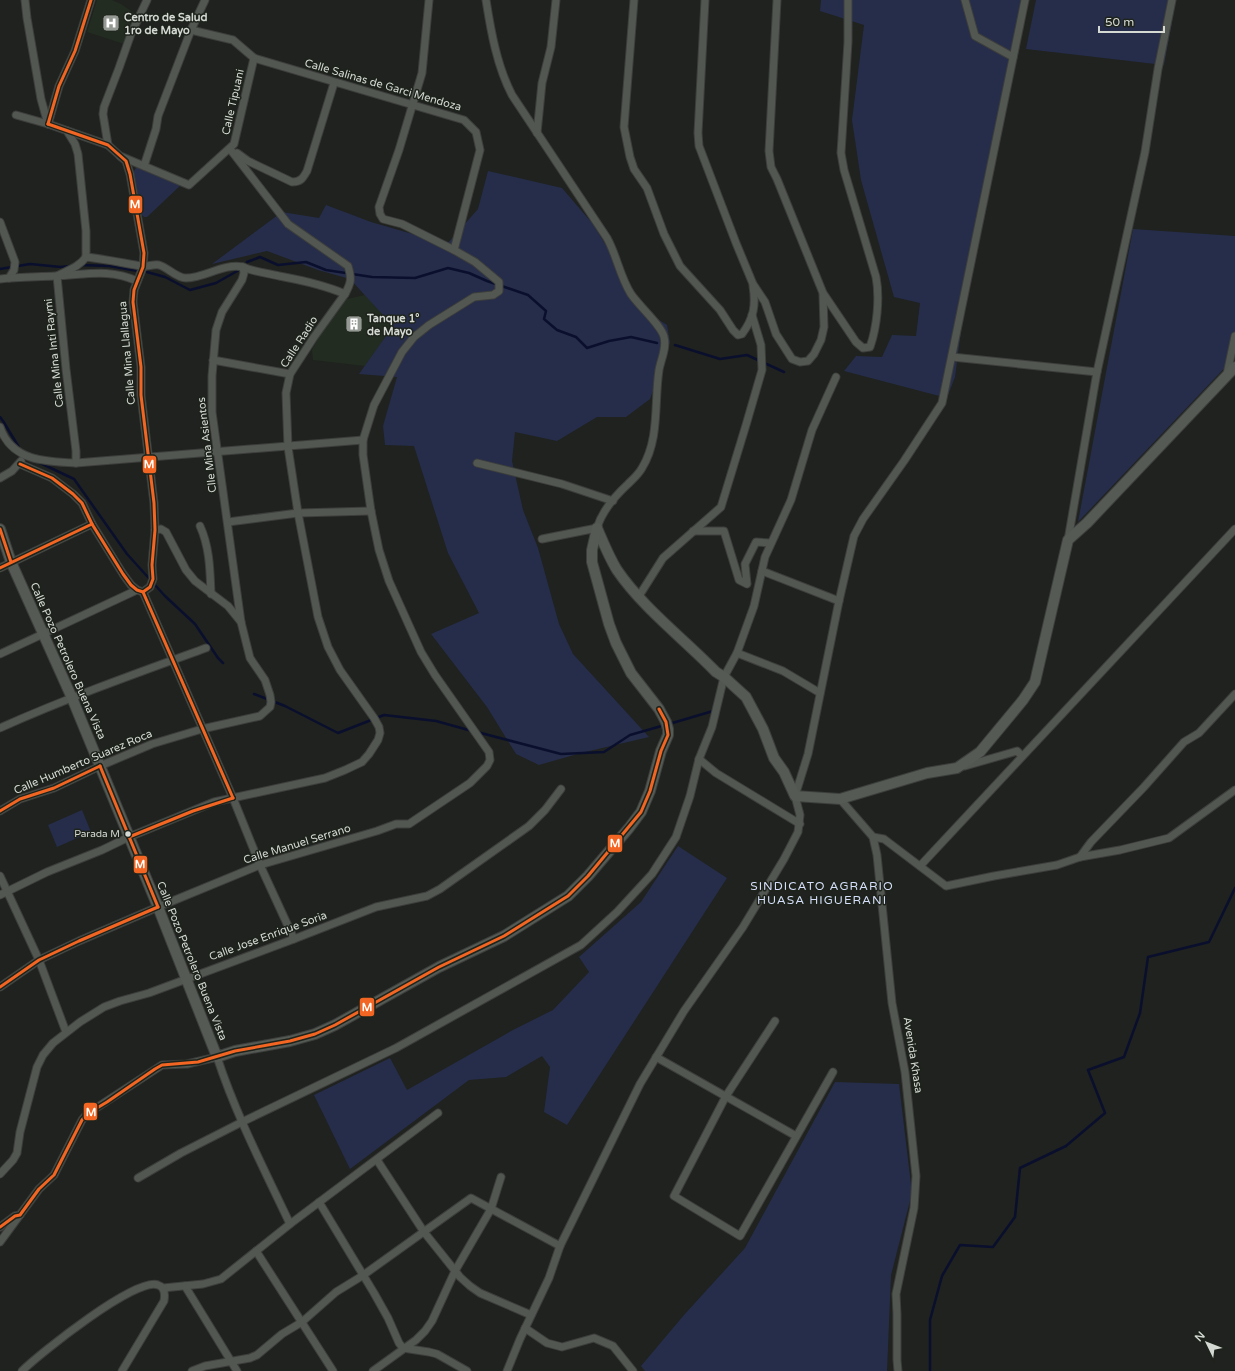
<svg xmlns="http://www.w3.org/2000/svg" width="1235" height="1371" font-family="'Varela Round',sans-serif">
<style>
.built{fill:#232c20}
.green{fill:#262d4a}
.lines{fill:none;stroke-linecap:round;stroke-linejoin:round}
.stream{stroke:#0a0f2d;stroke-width:2.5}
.street-casing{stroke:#3c3e3c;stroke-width:9}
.secondary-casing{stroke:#3c3e3c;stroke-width:12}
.street{stroke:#535751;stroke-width:7}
.secondary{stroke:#555a54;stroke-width:10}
.bus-1-casing{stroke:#1e241c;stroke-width:6}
.bus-1{stroke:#f26522;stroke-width:3}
.bus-dot{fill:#d5d9d4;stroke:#1e241c;stroke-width:1.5}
.labels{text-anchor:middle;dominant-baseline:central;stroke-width:3;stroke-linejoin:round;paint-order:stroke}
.bus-label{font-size:10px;fill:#d5d9d4;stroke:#1e241c;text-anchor:end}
.poi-label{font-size:11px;font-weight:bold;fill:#d5d9d4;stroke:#1e241c;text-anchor:start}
.street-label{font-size:11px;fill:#d5d9d4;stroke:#1e241c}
.neighbourhood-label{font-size:12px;letter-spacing:1px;fill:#d5defa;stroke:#1e241c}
.line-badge{stroke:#1e241c;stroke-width:1.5}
.badge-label{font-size:11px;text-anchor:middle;font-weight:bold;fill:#fff}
</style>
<rect width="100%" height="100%" fill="#1f221e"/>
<!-- built -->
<g class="built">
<polygon points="97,0 112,0 121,4 134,13 124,44 87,32"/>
<polygon points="365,295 393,326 365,366 313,360 312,350 319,337 347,299"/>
</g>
<!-- green -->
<g class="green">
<polygon points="821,0 1024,0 981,203 961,331 955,377 947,398 844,371 856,356 882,357 892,335 916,336 920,303 894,297 861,180 852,120 864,25 820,11"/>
<polygon points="1036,0 1176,0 1164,65 1026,49"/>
<polygon points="138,165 182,184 147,217 144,217 142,215 134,174 134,171"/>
<polygon points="488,171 562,188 592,223 622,271 637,306 667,325 670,342 650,399 626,417 597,417 557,441 515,432 512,461 523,510 538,548 559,624 573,654 649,737 581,753 539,765 516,754 487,707 431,634 479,613 448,553 414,446 385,445 383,426 397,377 359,374 393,326 350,279 318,270 267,251 212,264 282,212 319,218 326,205 371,222 447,244 478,209"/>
<polygon points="1133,229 1235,236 1235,357 1078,522"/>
<polygon points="82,810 91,832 57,847 48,825"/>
<polygon points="678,846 727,878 567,1125 544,1112 550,1067 542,1056 506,1077 469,1080 350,1169 314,1095 390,1058 407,1090 513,1030 553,1010 589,972 579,957 641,902"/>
<polygon points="835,1082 899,1084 912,1193 891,1275 887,1371 645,1371 641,1366 684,1315 745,1248"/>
</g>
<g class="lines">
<!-- stream -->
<g class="stream">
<polyline points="247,262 260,257 278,265 306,262 326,270 372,277 415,278 448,268 469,273 487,281 528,295 546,311 544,319 557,330 576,337 587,348 609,341 631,337 657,343"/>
<polyline points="81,265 109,266 138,271"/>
<polyline points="0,269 30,264 61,267 70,266"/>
<polyline points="147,272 165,277 190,290 216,283 239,270"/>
<polyline points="675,345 720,359 747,355 784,372"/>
<polyline points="0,417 3,421 20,449"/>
<polyline points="38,462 74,479 127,554 165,596 195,624 218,658 223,663"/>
<polyline points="254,694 285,706 338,733 384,715 436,721 472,731"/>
<polyline points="669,724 713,711"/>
<polyline points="477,732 561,754 604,752 630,735 665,725"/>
<polyline points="930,1371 930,1320 942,1276 960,1245 993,1247 1015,1217 1020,1168 1066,1146 1105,1113 1088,1070 1124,1057 1140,1013 1148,957 1209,942 1235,888"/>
</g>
<!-- street casing -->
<g class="street-casing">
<g id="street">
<polyline points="25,0 27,18 41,99 48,124"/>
<path d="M486 0C491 32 497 66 512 95L607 238C617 256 620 277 631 294 639 306 662 326 664 337 667 348 661 359 659 370 654 402 660 439 642 468 639 474 633 479 628 484 615 496 602 511 597 528L542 539"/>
<path d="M634 0 624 127 630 157 634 169 647 188 664 234 680 266 720 310 733 330 738 335 742 334C754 318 756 305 753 286"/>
<polyline points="705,0 698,133 699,146 736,243 753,284 765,302 776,334 792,359 800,362 808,361 814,354 821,340 824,327 823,295"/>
<path d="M777 0 769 151 771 167 777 179 823 293 856 342 863 348 870 347C877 327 880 298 876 277L844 170 841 153 848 42V0"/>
<polyline points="965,0 975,36 1013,57"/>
<polyline points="191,30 233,40 254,58 464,120 476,132 480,150 454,250"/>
<polyline points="16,115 48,124 108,145 120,156 189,185 234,144 254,58"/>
<polyline points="48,124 59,86 75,51 91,0"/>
<polyline points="67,131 75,144 78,154 86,231 86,257"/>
<polyline points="537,133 542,83 551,47 556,0"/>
<polyline points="108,145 103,114 104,107 119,68 131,34 147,0"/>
<path d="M230 149 288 224 348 266C352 279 351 283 345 294"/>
<path d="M237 153 248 161 292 182C301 182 303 178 307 171L334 83"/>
<polyline points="120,156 126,161 130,174 144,253 143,267 134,290 133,302 141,367 141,395 154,503 155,530 152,565 153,579 150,587 143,592"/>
<polyline points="144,166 156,129 158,116 191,30 205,0"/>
<polyline points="0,222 15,262 14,270 9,278"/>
<path d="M0 279C18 277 37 277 55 276 85 275 109 268 137 281"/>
<polyline points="952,357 1097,372"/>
<polyline points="213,360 290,374"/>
<polyline points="1227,374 1235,336"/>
<path d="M0 427C11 461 46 462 76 463L363 440"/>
<path d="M76 463V451L66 369 57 276C68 270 79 267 86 257"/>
<polyline points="477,463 562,484 613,501"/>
<polyline points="20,464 52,478 73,494 82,503 92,524 123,574 131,585 137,590 143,592 233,798 260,865 294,939"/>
<polyline points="0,478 12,471 21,461"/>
<polyline points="228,522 298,513 371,511"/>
<path d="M200 526C210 548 210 571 211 594"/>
<polyline points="155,530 161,529 166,532 186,570 195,581 228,606 241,622"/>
<polyline points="693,531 724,531 739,580 747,584 745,564 756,542 771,543"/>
<polyline points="1068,540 1097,372 1145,152 1158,69 1172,0"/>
<polyline points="0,568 92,524"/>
<polyline points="762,571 839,601"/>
<polyline points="639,596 663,558 721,507 746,425 762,370 761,345 752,315"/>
<polyline points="737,653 783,671 820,693"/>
<polyline points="0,654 137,590"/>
<path d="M0 728C67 698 137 673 206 648"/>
<polyline points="699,759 716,773 800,824"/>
<polyline points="965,766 1017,751 1022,756"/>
<polyline points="840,799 873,837 877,855 892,1003 905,1072 916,1176 914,1208 896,1294 897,1314 897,1360 898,1371"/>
<path d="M0 811 20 799 54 788 100 766 152 744 202 729 260 716 270 707 271 702 270 695 265 680 250 658 241 622 212 412V376L216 330 222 312 242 280 244 273 243 267C223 263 205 278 186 278 176 278 169 268 159 265 153 264 147 267 141 266 123 263 105 259 86 257"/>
<polyline points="873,837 884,839 946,886 994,876 1057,865 1080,857 1120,850 1169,838 1235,790"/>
<polyline points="1080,857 1091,842 1144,787 1184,742 1199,733 1235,694"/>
<polyline points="920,866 1235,529"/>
<polyline points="0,876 39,960 66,1032"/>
<path d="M0 895 47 872 102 850 129 837 214 802 325 778 345 770 362 762 369 754 378 740 380 733 379 727 374 718 340 670 328 647 318 617 298 513 288 447 286 393 290 374 314 337 345 294C324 285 301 280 279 276 267 273 254 272 243 267"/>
<polyline points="0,987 39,960 79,941 158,907 260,865 377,831 396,824 409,824 470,783 487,766 490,760 489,752 435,675 421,652 389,581 379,550 371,511 363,455 363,440 374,405 402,352 414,337 429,325 474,297 493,295 499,291 499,282 475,262 454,250 402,224 383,219 380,214 379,207 399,150 422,73 429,0"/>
<polyline points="775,1021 726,1096 674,1196 740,1236 833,1072"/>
<polyline points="656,1057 796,1136"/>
<polyline points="377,1160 424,1232 460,1277 470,1286 480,1293 531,1315"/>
<polyline points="0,1174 13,1160 17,1153 20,1132 37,1067 43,1055 53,1043 80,1022 104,1007 120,1001 149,993 294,939 376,907 427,896 440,889 529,826 545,810 561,789"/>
<polyline points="138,1178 181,1153 242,1122 396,1048 581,945 617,912 652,874 676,837 690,796 699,759 712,727 724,677 737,653 754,606 765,557 791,500 812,430 836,377"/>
<polyline points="319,1202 374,1293 388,1318 399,1343 403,1348 429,1352 437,1354 467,1371"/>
<polyline points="0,1227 15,1216 20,1215"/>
<path d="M0 1242 39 1189 54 1175 82 1120 87 1114 162 1065 187 1064 217 1057C236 1115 264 1169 290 1224"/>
<polyline points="256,1251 333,1371"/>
<polyline points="185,1286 237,1371"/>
<polyline points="163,1288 203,1284 221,1279 290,1224 438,1113"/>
<polyline points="525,1328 547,1343 562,1347 594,1338 613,1346 633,1371"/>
<path d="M22 1371C39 1354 137 1276 158 1285 165 1287 165 1295 164 1301L122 1371"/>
<polyline points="192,1371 205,1366 250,1358 257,1355 282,1334 302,1322 336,1292 362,1276 471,1198 560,1246"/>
<polyline points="373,1371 416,1340 425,1331 432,1321 455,1271 491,1209 501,1177"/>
<polyline points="507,1371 520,1339 549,1278 560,1246 640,1084 684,1011 743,927 784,859 798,832 800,815 795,796 808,754 839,601 854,536 863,519 904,461 942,403 1025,0"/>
</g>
</g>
<!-- secondary casing -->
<g class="secondary-casing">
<g id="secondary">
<path d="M597 528C603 542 609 557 617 570 643 608 684 639 716 672L724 677 746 697 763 729 774 758 784 772 795 796 840 799 927 773 957 768 980 752 1023 700 1035 682 1068 540 1087 523 1235 367"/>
<polyline points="0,529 11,562 72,698 158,907 217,1057 235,1051 290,1041 315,1034 335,1025 439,967 504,936 568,896 588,876 629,828 641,812 650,791 661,751 668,735 668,729 666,722 659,709 631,673 616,643 609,624 592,562 592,550 597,528"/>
</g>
</g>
<!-- street -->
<use href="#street" class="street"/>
<!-- secondary -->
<use href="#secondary" class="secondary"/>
<!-- bus-1 casing -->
<g class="bus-1-casing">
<g id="bus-1">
<polyline points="48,124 108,145 126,161 130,174 144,253 143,267 134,290 133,302 141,367 141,395 154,503 155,530 152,565 153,579 150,587 143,592"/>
<polyline points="48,124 59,86 75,51 91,0"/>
<polyline points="20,464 52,478 73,494 82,503 92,524 123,574 131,585 137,590 143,592 233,798"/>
<polyline points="0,529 11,562"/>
<polyline points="0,568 92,524"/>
<polyline points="100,766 158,907"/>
<polyline points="0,811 20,799 54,788 100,766"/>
<polyline points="129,837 193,811 233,798"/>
<polyline points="0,987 39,960 79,941 158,907"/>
<polyline points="0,1227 15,1216 20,1215 39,1189 54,1175 82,1120 87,1114 107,1102 155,1069 162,1065 198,1062 235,1051 290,1041 315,1034 335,1025 439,967 504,936 568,896 588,876 641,812 650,791 661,751 668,735 666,722 659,709"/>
</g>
</g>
<!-- bus-1 -->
<use href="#bus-1" class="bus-1"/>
</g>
<!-- icons -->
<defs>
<g id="hospital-square" transform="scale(0.9)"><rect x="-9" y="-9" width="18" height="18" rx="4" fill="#959994" stroke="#1e241c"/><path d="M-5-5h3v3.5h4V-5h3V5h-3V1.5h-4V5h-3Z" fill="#fff"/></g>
<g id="building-square" transform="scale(0.9)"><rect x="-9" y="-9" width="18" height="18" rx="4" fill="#959994" stroke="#1e241c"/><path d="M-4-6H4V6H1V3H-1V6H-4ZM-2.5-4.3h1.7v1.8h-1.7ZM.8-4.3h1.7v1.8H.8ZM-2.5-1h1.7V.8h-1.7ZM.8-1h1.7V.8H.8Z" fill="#fff"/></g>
</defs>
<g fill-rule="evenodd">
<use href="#hospital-square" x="111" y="23"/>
<use href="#building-square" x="354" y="324"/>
</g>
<!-- markers -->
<circle class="bus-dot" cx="128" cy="834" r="3.5"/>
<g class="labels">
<!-- bus labels -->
<g class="bus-label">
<text x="120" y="834">Parada M</text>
</g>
<!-- poi labels -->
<g class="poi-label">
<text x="124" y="17">Centro de Salud<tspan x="124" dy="13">1ro de Mayo</tspan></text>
<text x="367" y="318">Tanque 1°<tspan x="367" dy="13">de Mayo</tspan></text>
</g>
<!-- street labels -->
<g class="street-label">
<text transform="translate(383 85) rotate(16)">Calle Salinas de Garci Mendoza</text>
<text transform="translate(233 102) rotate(-77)">Calle Tipuani</text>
<text transform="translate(299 342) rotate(-57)">Calle Radio</text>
<text transform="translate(54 353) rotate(-96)">Calle Mina Inti Raymi</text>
<text transform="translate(127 353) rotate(-95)">Calle Mina Llallagua</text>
<text transform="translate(207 445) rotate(-97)">Clle Mina Asientos</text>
<text transform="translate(68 661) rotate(66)">Calle Pozo Petrolero Buena Vista</text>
<text transform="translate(83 762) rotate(-23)">Calle Humberto Suarez Roca</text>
<text transform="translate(297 844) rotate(-17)">Calle Manuel Serrano</text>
<text transform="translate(268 936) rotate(-20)">Calle Jose Enrique Soria</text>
<text transform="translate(192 961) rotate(68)">Calle Pozo Petrolero Buena Vista</text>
<text transform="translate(913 1055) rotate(81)">Avenida Khasa</text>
</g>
<!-- neighbourhood labels -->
<g class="neighbourhood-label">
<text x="822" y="886">SINDICATO AGRARIO<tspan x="822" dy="14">HUASA HIGUERANI</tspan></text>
</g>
</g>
<g class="line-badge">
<rect x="128" y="195" width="15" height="19" rx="4" fill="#f26522"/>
<rect x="142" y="455" width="15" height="19" rx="4" fill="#f26522"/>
<rect x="607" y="834" width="16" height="19" rx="4" fill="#f26522"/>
<rect x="133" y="855" width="15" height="19" rx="4" fill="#f26522"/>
<rect x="359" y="997" width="16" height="20" rx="4" fill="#f26522"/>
<rect x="83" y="1102" width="15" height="19" rx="4" fill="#f26522"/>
</g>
<g class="badge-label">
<text x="135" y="208">M</text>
<text x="149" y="468">M</text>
<text x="615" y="847">M</text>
<text x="140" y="868">M</text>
<text x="367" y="1011">M</text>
<text x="91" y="1116">M</text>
</g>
<!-- north arrow -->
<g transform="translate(1207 1343) rotate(313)" stroke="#1e241c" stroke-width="3" paint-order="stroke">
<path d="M0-3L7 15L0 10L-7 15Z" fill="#d5d9d4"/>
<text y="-6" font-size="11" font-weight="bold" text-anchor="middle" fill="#d5d9d4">N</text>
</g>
<!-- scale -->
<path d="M1099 26v6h65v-6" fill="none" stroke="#d5d9d4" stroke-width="2"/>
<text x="1105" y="26" font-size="12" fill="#d5d9d4" stroke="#1e241c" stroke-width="3" paint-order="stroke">50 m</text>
</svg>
